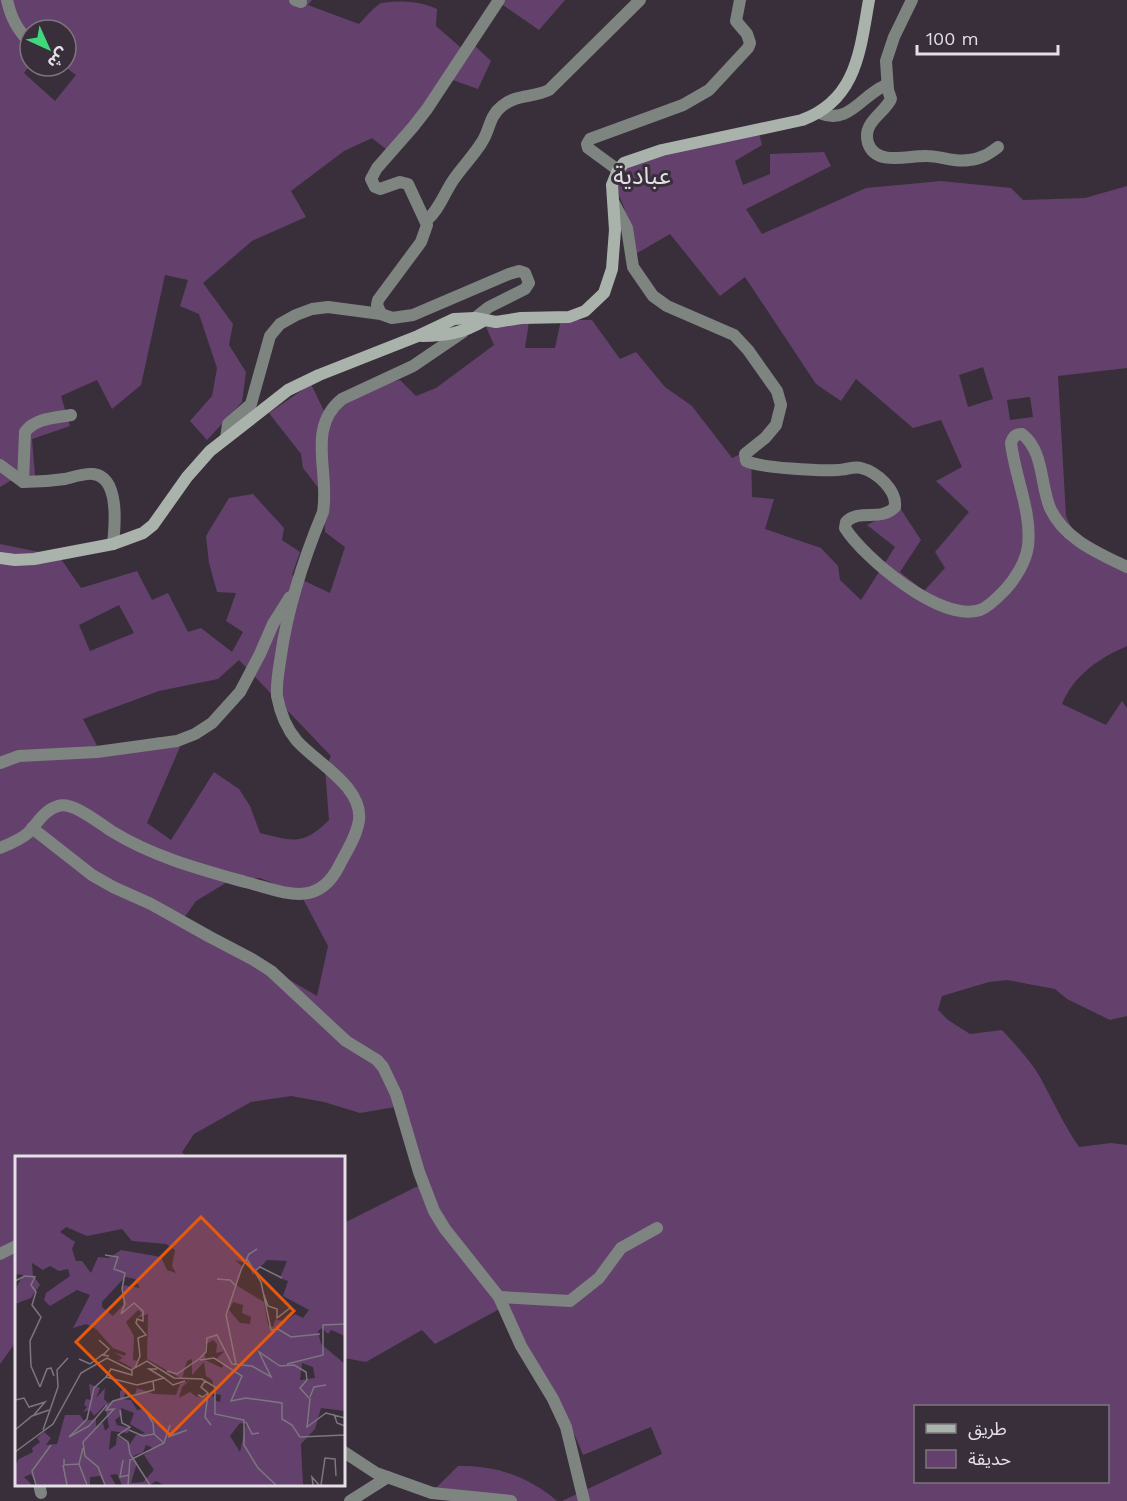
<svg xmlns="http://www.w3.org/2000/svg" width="1127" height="1501" font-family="'Work Sans','Noto Sans Arabic',sans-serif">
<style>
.green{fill:#63416c;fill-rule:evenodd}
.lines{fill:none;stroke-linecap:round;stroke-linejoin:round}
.minor{stroke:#7e8580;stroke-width:12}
.tertiary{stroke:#7e8580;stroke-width:12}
.secondary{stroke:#a9b3ab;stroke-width:12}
.labels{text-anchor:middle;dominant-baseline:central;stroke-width:6;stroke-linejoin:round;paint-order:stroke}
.quarter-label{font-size:24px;fill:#e5dfe6;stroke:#382f3a}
.inset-road{fill:none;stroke:#7d757f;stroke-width:1.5}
.view{fill:#e8590c;fill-opacity:0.15;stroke:#e8590c;stroke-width:3}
.inset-edge{fill:none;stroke:#e5dfe6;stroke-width:3}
</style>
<rect width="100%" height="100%" fill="#382f3a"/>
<!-- green -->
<g class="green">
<path d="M0 0H312L308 5 359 24C366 17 373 8 381 3 398 0 421 1 437 9L436 26 467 53 474 45 491 61 478 89 447 78 392 154 372 138 344 151 291 191 306 217 252 241 203 283 233 324 229 345 246 372 242 402 207 440 190 421 212 396 217 368 199 314 180 306 188 280 165 275 141 385 112 409 97 380 61 396 70 426 32 439 36 487 22 474 0 487ZM30 30H66V66H64L76 75 55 101 24 73 30 65Z"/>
<polygon points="501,0 565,0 539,30 500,3"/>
<path d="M758 129 762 145 735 161 743 185 770 174V154L824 152 831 166 746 209 762 234 866 188 941 181 1011 188 1023 200 1085 198 1127 186V368L1058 376 1066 516 1073 531 1127 566V646C1098 659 1075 674 1062 704L1106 725 1122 701 1127 708V1016L1110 1020 1067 999 1055 989 1007 980 989 982 942 996 938 1010 948 1020 970 1034 1002 1030C1016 1045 1030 1060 1040 1077 1053 1101 1064 1125 1079 1147L1111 1143 1127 1145V1501H562L662 1454 651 1427 583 1455 568 1419 505 1306 435 1344 422 1330 366 1362 344 1358V1223L420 1185 395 1107 360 1113 324 1102 291 1096 251 1102 194 1134 182 1152 186 1157 16 1158V1342L0 1364V544L59 556 81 588 137 571 152 600 168 593 188 632 201 628 232 652 243 632 226 621 236 593 217 592 209 563 206 536 229 498 253 494 284 528 282 540 300 552 292 575 330 593 345 547 325 532 323 494 303 468 301 454 269 413 311 384 324 411 363 389 400 380 416 396 436 388 494 345 484 322 530 315 525 348H555L561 320H592L620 359 636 352 665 387 692 406 732 458 751 449 752 497 774 499 765 529 821 548 838 566 840 580 861 600 895 547 867 525 900 508 921 540 900 572 924 591 945 568 935 552 969 512 936 481 962 467 941 420 913 428 856 379 841 401 816 384 745 277 720 296 670 234 634 255 624 207 619 196 617 185 625 164ZM983 367 993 399 968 407 959 375ZM1030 397 1033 417 1010 420 1007 400ZM119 605 134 633 90 651 79 625ZM239 660 331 756 325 768 329 820C303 846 293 841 260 833L250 806 239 789 214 772 171 840 147 823 183 740 158 737 101 753 83 719 159 691 218 679ZM260 878 301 895 328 946 317 996 184 918 196 901 229 881ZM916 1406H1108V1482H916Z"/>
<path d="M458 1466C496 1465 529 1477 557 1501H468L434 1490Z"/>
</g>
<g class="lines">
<!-- minor -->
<g class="minor">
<path d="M7 0C11 18 17 29 30 43"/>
<polyline points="295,0 301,2"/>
<polyline points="888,90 886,61 894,37 912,0"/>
<path d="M819 113C849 125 860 97 884 86L888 90 891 99C883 115 862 122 868 143 876 167 909 155 927 156 942 156 954 163 969 160 981 159 989 154 998 147"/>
<polyline points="618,170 588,148 587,144 590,139 683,105 709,90 748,48 750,43 747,34 736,21 740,0"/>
<path d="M614 203 627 228 633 267 653 296 667 306 734 335 748 350 777 391 781 405 776 425 765 438 745 454 746 461C761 468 820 471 838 470 846 470 854 466 861 468 877 472 897 490 895 507 881 522 860 508 846 522L845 528C864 558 941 623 980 610 989 607 998 597 1005 590 1015 579 1026 562 1028 546 1032 512 1015 477 1011 443 1013 437 1015 434 1022 434 1044 451 1040 484 1050 508 1064 539 1098 553 1127 567"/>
<path d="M426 221C440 209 444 193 454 179 463 166 474 155 482 142 490 130 489 116 502 106 516 94 533 98 549 90L640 0"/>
<path d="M71 415C55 418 35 418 25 432L23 482C38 482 51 481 65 479 73 477 85 473 93 474 120 477 115 526 113 544"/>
<polyline points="226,438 228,424 251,404 270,336 280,324 296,315 312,309 328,307 381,314"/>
<polyline points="0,465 23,482"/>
<polyline points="32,828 92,875 113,887 151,904 210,937 252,959 271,971 346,1041 377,1060 383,1067 396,1094 419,1172 434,1211 445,1229 499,1297 521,1346 553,1399 566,1427 584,1501"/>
<polyline points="0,1254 16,1246"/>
<polyline points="499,1297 570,1301 599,1278 621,1248 657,1228"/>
<polyline points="344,1452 376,1473 432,1493 511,1501"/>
<polyline points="39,1484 41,1493"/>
<polyline points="350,1501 388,1477"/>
</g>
<!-- tertiary -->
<g class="tertiary">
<polyline points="475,318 489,307 525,289 529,283 525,273 519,271 509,274 413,315 392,318 381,314 377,305 378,300 421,242 427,225 408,184 400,182 380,189 375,187 371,179 377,168 413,127 427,109 499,0"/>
<polyline points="0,763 19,756 97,752 177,741 195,734 212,723 240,692 260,654 273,624 290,597"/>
<path d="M0 848C10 844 20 840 28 833 37 824 44 810 58 806 73 801 100 824 113 832 154 857 199 869 245 882 282 891 317 910 339 866 346 852 357 836 359 820 363 787 317 763 297 741 286 728 280 712 277 696 276 682 279 669 281 655 288 606 304 558 323 512 330 472 306 428 342 399L413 366 463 332"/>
</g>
<!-- secondary -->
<g class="secondary">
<path d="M422 336C445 336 463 333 483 321"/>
<path d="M0 558 15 560 34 559 113 544 143 533 153 525 187 477 210 451 288 390 319 375 418 336 454 319 475 318 496 322 521 318 569 317 585 311 604 293 612 269 615 230 612 185 618 170 624 163 662 150 802 120C857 100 860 50 869 0"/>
</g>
</g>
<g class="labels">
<!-- quarter labels -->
<g class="quarter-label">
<text x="642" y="176">عبادية</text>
</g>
</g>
<!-- overview -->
<g transform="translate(15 1156)">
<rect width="330" height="330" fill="#382f3a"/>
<path d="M0 1H330V180L316 174 313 178 307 172 303 175 306 188 330 208V255L306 252 300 273 286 288 288 329H149L141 325 135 329H107L102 318 95 319 101 329H90L85 320 75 321V329H21L16 318 9 321 17 329H0V310L4 303 18 296 17 292 25 286 22 282 29 276 36 282 31 289 42 288 50 259H65L69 265 81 263V270L88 267 90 275 94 271 90 249 79 260 75 254 68 256 72 251 69 249 71 243 76 244 74 228 85 232 81 242 90 232 89 243 93 247 105 242V235L112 232 108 243 116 244 122 254 129 253 119 242 122 232 139 238 161 239 165 228 174 225 167 231 164 242 175 236 182 241 200 240 199 244 205 246 206 239 201 238 197 224 191 220 189 206 177 219V203L172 205 167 223 132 203 133 158 122 162 127 157 123 154 111 166 119 180 118 204 123 205 119 213 103 204 108 202 99 196 110 200 111 197 98 192 81 173 71 168 58 172 75 139 62 134 35 150 29 144 31 137 55 120 53 113 44 115 35 110 28 114 17 107 18 119 25 129 16 142 0 148V134L8 119 0 118ZM51 71 72 80 107 73 117 85 151 88 160 94 157 110 161 117 152 114 146 101 106 94 94 102 83 101 76 117 67 105H61L57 93 60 86 45 76ZM220 104 233 108 238 119 252 104 272 105 265 122 273 125 268 140 294 154 288 162 280 158 271 165 260 164 258 171 253 169 249 146 221 129 227 110ZM110 121 120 123 125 132 107 129 108 149 98 160 87 151V146ZM218 146 228 149 227 157 236 161 235 168 225 167 214 154ZM198 184 202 188 201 197 210 195 201 203 209 208 207 212 190 204V189ZM287 207 298 211 300 222 285 224ZM106 252 119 257 115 268 130 277 121 279 115 288 102 280 101 289 94 294 96 275 113 277 115 272 102 269 100 264 107 259ZM225 267 231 268 225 296 215 280ZM131 289 138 292 129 299 139 314 128 326 116 327 122 307 118 300 128 296Z" fill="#63416c" fill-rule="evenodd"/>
<path class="inset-road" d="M90 99 103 101 99 113 110 117 107 133 110 148 106 158 119 147 128 155V165L122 163 121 167 131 179 123 182 125 200 120 212M232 103 246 126 256 174 263 173 276 181 305 178M240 115 245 111 267 122M202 123 215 124 221 130M0 125 10 120 20 121 16 129 21 136 17 149 26 161 15 185 16 210 25 231M248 136 253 150 262 153V162L275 152M84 184 94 193 88 199 94 200M64 203 75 208 88 198M185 204 199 202 227 220 216 245 231 242 267 247V263L277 269 285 281 330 279M221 208 211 159 226 114 234 98 242 93M272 208 308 199V169L330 168M152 215 162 218 184 203 191 196 192 182 202 179 217 208 237 210 256 221 244 196 265 210 279 209 291 216 292 224 285 232 295 243 292 271 311 257 330 262M91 221 96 213 117 219V214M149 222 158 229 170 225M25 231 32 213 36 212 39 220M193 237 190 261 196 269M183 239 188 241 193 237 186 231 190 225M295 241 299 231 311 229M0 244 9 242 14 251 30 246 18 260M105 254 107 267 115 271 103 279 113 286 115 298 135 329M130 254 138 267 139 278M319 258 322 267 330 270M231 266 237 278 244 277M0 274 17 260 34 254M28 274 43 231 42 214 53 202M114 274 128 280 139 278 149 287M54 281 72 263 79 232 91 221 122 229 138 225M54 281 74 270 92 249M153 281 172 274M68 292 64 308 72 329M0 296 38 268 66 217 92 202 116 214 132 205 159 222 187 223 200 231V258L229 264V289L243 312 261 329M49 303V309L64 308M108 304 105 321 114 319M48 309 52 329M21 329 17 315 36 289M90 329 83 311 70 300 68 286 99 253 91 254 98 245 139 234 138 225 149 222 134 213H142M113 329 115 304 149 287 155 269M298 329 297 321 304 329M306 329 310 302 320 303 321 320"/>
<path class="view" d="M186 61 279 155 155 279 61 186Z"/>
<rect width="330" height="330" class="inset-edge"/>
</g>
<!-- legend -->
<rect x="914" y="1405" width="195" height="78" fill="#382f3a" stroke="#7d757f" stroke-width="1.5"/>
<rect x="926" y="1424" width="30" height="9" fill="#a9b3ab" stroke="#7d757f" stroke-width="1.5"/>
<text x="968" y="1435" font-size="18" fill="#e5dfe6">طريق</text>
<rect x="926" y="1450" width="30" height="18" fill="#63416c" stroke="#7d757f" stroke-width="1.5"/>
<text x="968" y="1465" font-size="18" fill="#e5dfe6">حديقة</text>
<!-- north arrow -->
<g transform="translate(48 48) rotate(135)"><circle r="28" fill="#382f3a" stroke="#7d757f" stroke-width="1.5"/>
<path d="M0-4.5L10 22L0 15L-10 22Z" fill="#41d77c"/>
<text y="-9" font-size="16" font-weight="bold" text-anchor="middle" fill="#e5dfe6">ش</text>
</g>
<!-- scale -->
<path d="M917 45v9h141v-9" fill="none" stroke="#e5dfe6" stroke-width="3"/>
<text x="926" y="45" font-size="18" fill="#e5dfe6" stroke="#382f3a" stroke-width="4.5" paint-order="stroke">100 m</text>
</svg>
